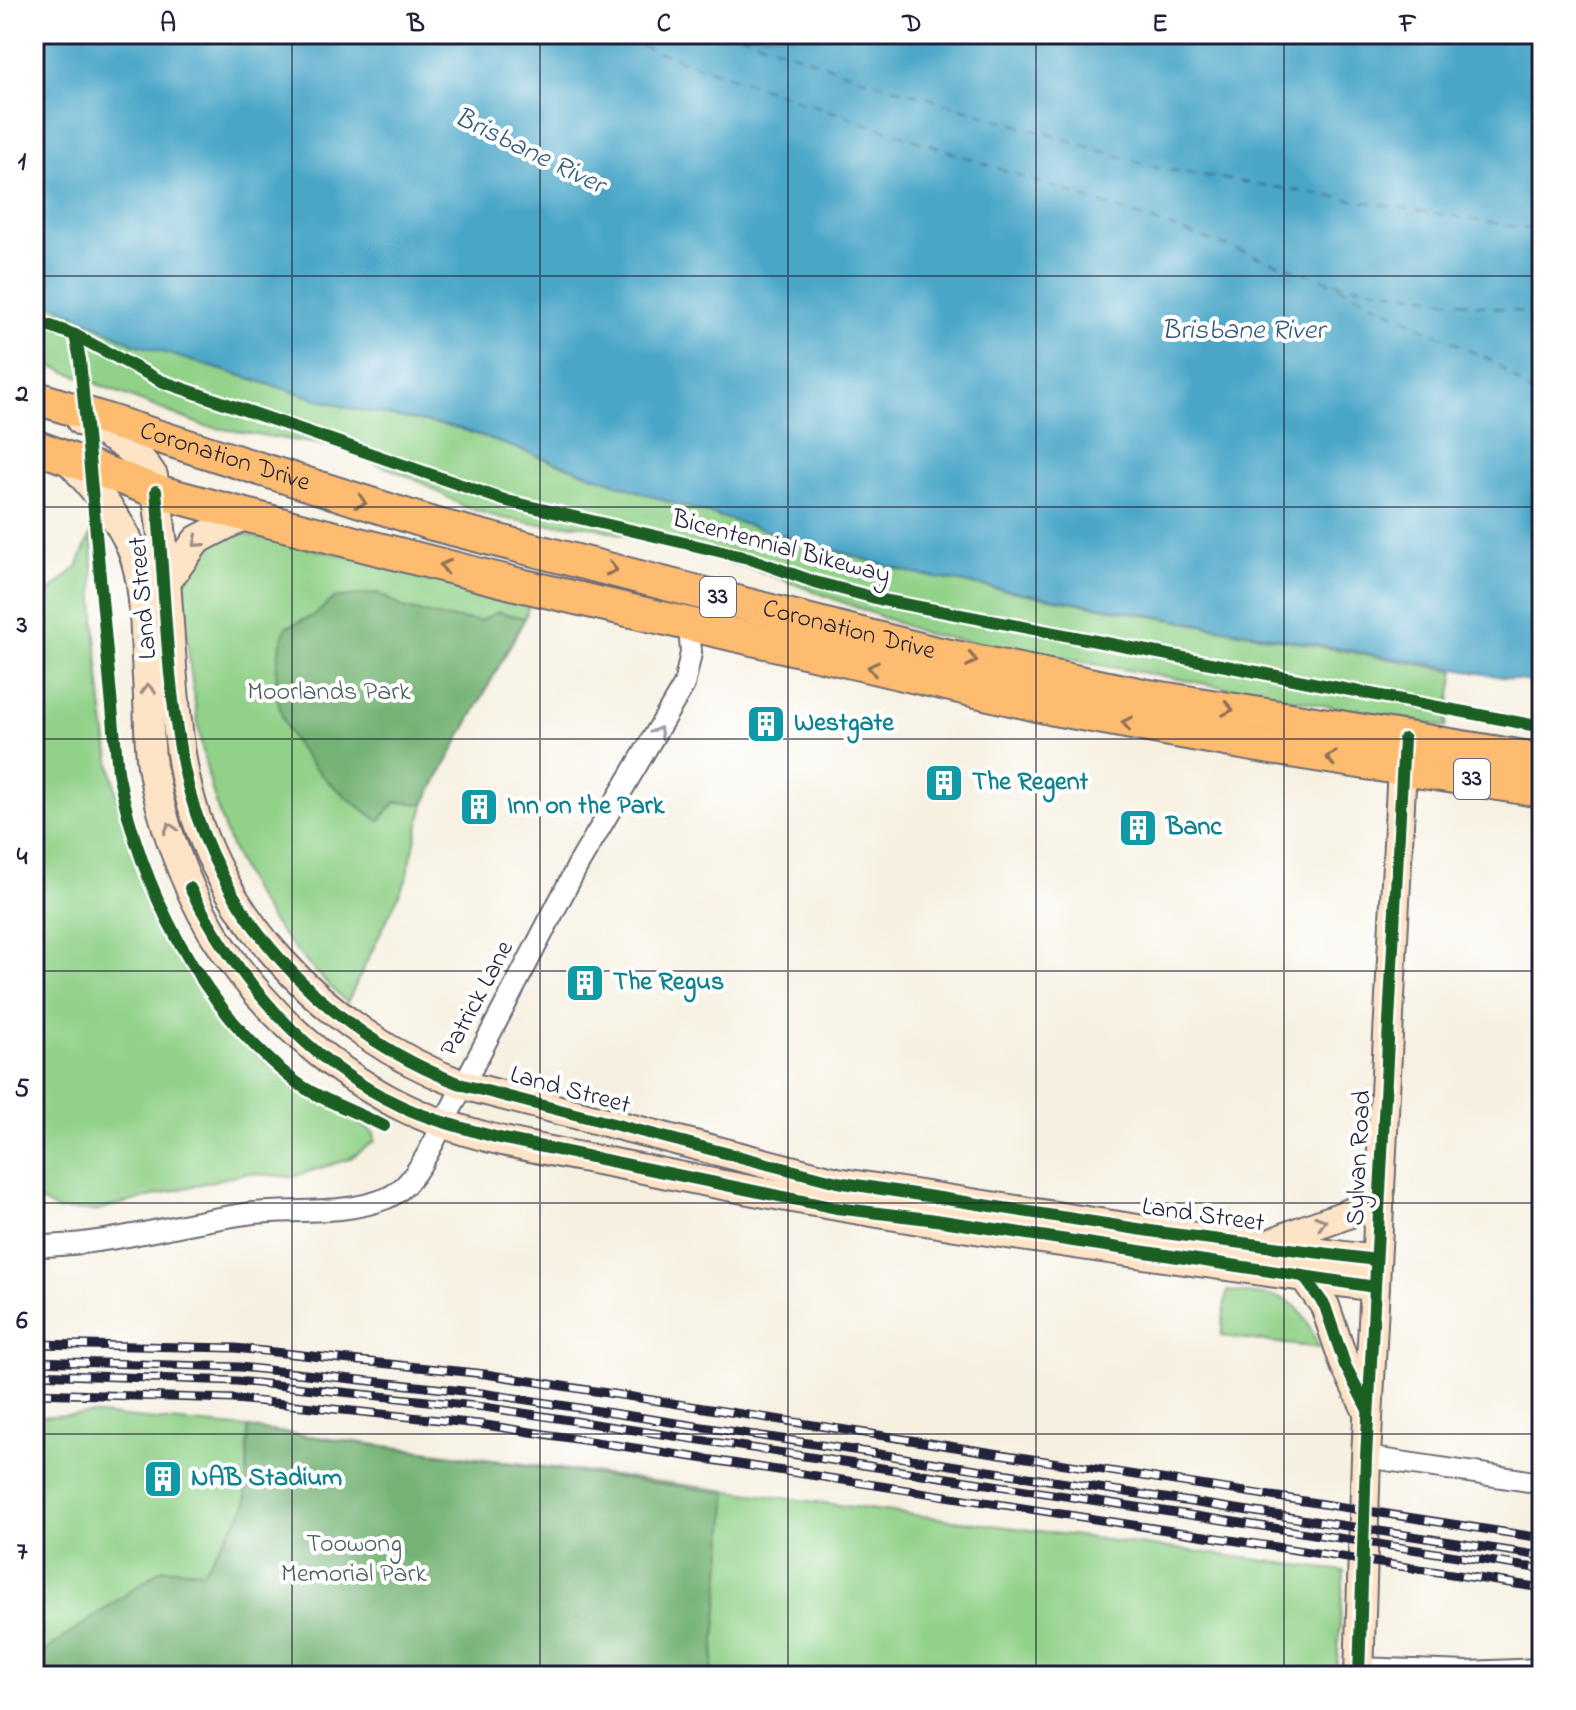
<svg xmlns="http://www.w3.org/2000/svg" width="1576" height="1710" font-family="'Indie Flower',sans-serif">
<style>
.green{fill:#91d188;stroke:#5a7a62;stroke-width:2}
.forest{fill:#74b374;stroke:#4b6a58;stroke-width:2}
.water{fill:#48a6c7;stroke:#356481;stroke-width:2}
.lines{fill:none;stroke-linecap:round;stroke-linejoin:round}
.ferry{stroke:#335d7a;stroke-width:2;stroke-dasharray:10 8;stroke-linecap:butt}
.minor-casing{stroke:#6c6a75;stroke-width:24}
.tertiary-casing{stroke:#6c6a75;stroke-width:28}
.secondary-casing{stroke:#6c6a75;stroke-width:32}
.trunk-casing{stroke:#6c6a75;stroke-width:36}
.minor{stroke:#fff;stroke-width:20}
.tertiary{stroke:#fff;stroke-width:24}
.secondary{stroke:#fee4c6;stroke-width:28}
.trunk{stroke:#fdbc70;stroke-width:32}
.rail-casing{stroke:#22223b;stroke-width:9}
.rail{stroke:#fff;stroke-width:6;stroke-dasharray:18;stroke-linecap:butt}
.cycleway-casing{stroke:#fff;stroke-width:17}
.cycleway{stroke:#1b5e20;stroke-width:12}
.oneway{stroke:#906f56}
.oneway2{stroke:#9b8d87}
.oneway3{stroke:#9c9ca7}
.grid{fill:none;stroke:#22223b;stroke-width:2;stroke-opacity:0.55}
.labels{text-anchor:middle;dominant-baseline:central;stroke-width:8;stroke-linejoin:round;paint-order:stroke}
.shield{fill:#fff;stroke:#646476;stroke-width:2}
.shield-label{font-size:24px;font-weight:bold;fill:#22223b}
.street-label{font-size:26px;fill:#22223b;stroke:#fff}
.park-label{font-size:26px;fill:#495f56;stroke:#fff}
.culture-label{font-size:26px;font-weight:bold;fill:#0d838f;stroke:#fff;text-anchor:start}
.water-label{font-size:28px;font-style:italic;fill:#335d7a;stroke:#fff}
.neatline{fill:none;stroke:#22223b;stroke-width:3}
.grid-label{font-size:26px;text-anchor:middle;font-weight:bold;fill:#22223b}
</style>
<rect width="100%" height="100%" fill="#fff"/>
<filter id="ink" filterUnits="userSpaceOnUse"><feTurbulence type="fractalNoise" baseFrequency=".0125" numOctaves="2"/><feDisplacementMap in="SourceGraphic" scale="16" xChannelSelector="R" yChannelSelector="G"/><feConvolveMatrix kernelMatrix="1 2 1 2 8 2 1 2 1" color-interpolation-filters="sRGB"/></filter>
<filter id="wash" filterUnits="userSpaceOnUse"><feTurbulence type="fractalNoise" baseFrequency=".006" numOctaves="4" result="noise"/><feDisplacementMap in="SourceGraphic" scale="32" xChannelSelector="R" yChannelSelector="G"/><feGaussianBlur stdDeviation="1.8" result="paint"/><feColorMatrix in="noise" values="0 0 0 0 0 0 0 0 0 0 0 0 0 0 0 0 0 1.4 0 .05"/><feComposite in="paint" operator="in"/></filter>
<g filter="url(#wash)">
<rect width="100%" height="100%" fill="#f6f0e0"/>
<!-- green -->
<g class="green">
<polygon points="34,301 56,305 132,343 348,408 458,428 666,501 915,574 1455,671 1446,727 927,634 749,567 585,525 537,524 497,517 463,506 415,479 336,447 204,426 34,359"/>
<path d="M92 531C96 725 111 926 267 1063 300 1091 340 1108 374 1133L375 1141 349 1159 292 1177 245 1173 93 1211 57 1210 35 1198 34 1193V622L42 598 77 567Z"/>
<path d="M233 532 465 581 530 601 525 618 424 804 406 880 347 1003C312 969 277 934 253 892 210 815 197 734 188 647 186 621 177 588 190 564 200 546 216 540 233 532Z"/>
<path d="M1227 1291C1287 1299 1295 1289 1319 1348L1221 1336Z"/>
<polygon points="89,1414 248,1428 1344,1571 1336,1676 34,1676 34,1417"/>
</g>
<!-- forest -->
<g class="forest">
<path d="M377 593 406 609 442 617 480 621 498 612 525 618 424 804 396 802 379 821C308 772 253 720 286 627L315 615 334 598Z"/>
<polygon points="248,1428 728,1493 712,1676 34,1676 34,1659 163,1568 203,1571 246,1506"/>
</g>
<!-- water -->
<polygon class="water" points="34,34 1542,34 1542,684 915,574 666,501 458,428 348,408 132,343 56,305 34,301"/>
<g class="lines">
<!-- ferry -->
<g class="ferry">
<polyline points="606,34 1328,281 1496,363 1542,403"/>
<polyline points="739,34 865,79 1158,168 1542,231"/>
<polyline points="1334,282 1542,315"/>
</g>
</g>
</g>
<g filter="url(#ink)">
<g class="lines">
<!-- minor casing -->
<g class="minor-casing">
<g id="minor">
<path d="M34 1246C109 1246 179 1222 253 1213 297 1209 346 1215 387 1198 407 1189 417 1171 428 1153L578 865 684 685 691 653 689 624"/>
<polyline points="1366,1457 1542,1483"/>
</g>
</g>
<!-- tertiary casing -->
<g class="tertiary-casing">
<polyline id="tertiary" points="1359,1670 1467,1674 1542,1671"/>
</g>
<!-- secondary casing -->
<g class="secondary-casing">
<g id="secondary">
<path d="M81 421C108 435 137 449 153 476 171 569 167 666 182 760 206 911 324 1032 463 1085L837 1182 1157 1232 1376 1260"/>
<path d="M70 461C92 487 117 514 131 547 147 586 144 635 147 677 149 706 148 737 152 766 161 821 184 883 212 931 256 1003 322 1065 397 1104 471 1142 563 1152 644 1169 885 1220 1131 1252 1375 1287"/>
<polyline points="164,585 197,540 245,515"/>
<path d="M1264 1247C1301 1227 1343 1220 1380 1199"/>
<polyline points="1305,1278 1325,1306 1345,1365 1367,1410"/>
<polyline points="1359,1676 1366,1457 1403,748"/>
</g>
</g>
<!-- trunk casing -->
<g class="trunk-casing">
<g id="trunk">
<path id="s1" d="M34 397 433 524 935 653 1143 695 1542 760"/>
<polyline points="34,446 156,491 245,515 520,585 1054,709 1259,746 1542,791"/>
</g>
</g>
<!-- minor -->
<use href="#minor" class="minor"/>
<!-- tertiary -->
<use href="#tertiary" class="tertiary"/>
<!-- secondary -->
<use href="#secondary" class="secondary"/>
<!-- trunk -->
<use href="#trunk" class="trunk"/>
<!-- rail casing -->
<g class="rail-casing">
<g id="rail">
<polyline points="34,1344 235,1348 485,1374 1542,1538"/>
<polyline points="34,1361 240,1367 482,1393 1542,1556"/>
<polyline points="34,1374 237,1381 484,1407 1542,1569"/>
<polyline points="34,1393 235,1399 479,1424 1542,1588"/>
</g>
</g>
<!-- rail -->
<use href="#rail" class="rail"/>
<!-- cycleway casing -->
<g class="cycleway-casing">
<g id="cycleway">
<polyline points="34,320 75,335 161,381 507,501 748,558 815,582 883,600 1542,727"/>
<path d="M75 335 80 360 118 772C140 887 199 1005 292 1079 317 1099 355 1111 384 1126"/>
<path d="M156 491C165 581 165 675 183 764 213 914 322 1031 463 1085L837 1182 1157 1232 1376 1260"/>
<path d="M190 888C236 978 306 1062 401 1106 431 1120 463 1128 495 1137L836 1208 929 1219 1375 1287"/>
<polyline points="1305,1278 1325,1306 1345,1365 1368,1410"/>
<polyline points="1359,1676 1366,1457 1404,739"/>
</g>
</g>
<!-- cycleway -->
<use href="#cycleway" class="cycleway"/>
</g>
<!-- one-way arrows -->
<defs><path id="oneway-chevron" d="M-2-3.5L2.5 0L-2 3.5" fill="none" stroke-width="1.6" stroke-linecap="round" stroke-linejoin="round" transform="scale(2)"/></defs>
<g class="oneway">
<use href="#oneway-chevron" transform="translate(361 502) rotate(18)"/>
<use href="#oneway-chevron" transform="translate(445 566) rotate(-166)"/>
<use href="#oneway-chevron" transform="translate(612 569) rotate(14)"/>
<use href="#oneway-chevron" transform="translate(972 660) rotate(11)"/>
<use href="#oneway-chevron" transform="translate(873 668) rotate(-167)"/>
<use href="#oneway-chevron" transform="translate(1228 709) rotate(10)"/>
<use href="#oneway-chevron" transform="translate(1127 723) rotate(-169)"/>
<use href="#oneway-chevron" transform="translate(1331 758) rotate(-171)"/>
</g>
<g class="oneway2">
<use href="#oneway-chevron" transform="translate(198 542) rotate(139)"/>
<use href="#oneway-chevron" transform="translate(148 689) rotate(-94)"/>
<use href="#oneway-chevron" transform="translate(170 828) rotate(-107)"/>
<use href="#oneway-chevron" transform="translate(1321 1222) rotate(-17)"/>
</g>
<use class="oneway3" href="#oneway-chevron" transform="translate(658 732) rotate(-61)"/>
</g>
<!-- grid -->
<path class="grid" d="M292 34V1676M540 34V1676M788 34V1676M1036 34V1676M1284 34V1676M34 276H1542M34 507H1542M34 739H1542M34 971H1542M34 1203H1542M34 1434H1542"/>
<!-- icons -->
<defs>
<g id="building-square" transform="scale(2)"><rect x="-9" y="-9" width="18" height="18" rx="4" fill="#0f9aa8" stroke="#fff"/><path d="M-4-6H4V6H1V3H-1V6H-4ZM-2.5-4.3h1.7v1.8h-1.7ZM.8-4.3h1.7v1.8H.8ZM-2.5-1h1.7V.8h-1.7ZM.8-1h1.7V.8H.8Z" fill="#fff"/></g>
</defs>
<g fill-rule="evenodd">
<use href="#building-square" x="766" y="724"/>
<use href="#building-square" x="944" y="783"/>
<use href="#building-square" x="479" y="807"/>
<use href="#building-square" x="1138" y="828"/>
<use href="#building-square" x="585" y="983"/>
<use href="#building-square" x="163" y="1479"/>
</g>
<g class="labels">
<!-- shield labels -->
<g class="shield">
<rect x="700" y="577" width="36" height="40" rx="6"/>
<rect x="1454" y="759" width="36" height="40" rx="6"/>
</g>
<g class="shield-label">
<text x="718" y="597">33</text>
<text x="1472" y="779">33</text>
</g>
<!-- street labels -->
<g class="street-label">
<text stroke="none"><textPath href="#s1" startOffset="200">Coronation Drive</textPath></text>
<text transform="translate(781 548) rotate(15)">Bicentennial Bikeway</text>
<text transform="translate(144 598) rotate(-95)">Land Street</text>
<text stroke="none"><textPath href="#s1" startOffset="848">Coronation Drive</textPath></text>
<text transform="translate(478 999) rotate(-62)">Patrick Lane</text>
<text transform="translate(570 1091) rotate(15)">Land Street</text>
<text transform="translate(1360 1158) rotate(-87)">Sylvan Road</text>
<text transform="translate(1203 1216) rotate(8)">Land Street</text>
</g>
<!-- park labels -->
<g class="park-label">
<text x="329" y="693">Moorlands Park</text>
<text x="354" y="1545">Toowong<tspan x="354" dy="30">Memorial Park</tspan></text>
</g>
<!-- culture labels -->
<g class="culture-label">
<text x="794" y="724">Westgate</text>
<text x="972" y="783">The Regent</text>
<text x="507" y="807">Inn on the Park</text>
<text x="1166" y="828">Banc</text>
<text x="613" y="983">The Regus</text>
<text x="191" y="1479">NAB Stadium</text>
</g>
<!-- water labels -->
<g class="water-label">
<text transform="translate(529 152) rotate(26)">Brisbane River</text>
<text x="1243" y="331">Brisbane River</text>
</g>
</g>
<!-- margin -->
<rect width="1576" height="1710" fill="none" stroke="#fff" stroke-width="88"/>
<rect x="44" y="44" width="1488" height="1622" class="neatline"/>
<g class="grid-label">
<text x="168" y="31">A</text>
<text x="416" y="31">B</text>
<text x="664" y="31">C</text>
<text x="912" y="31">D</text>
<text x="1160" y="31">E</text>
<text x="1408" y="31">F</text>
<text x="22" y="169">1</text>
<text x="22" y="401">2</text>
<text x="22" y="632">3</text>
<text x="22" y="864">4</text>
<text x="22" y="1096">5</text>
<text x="22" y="1328">6</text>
<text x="22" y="1559">7</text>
</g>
</svg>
